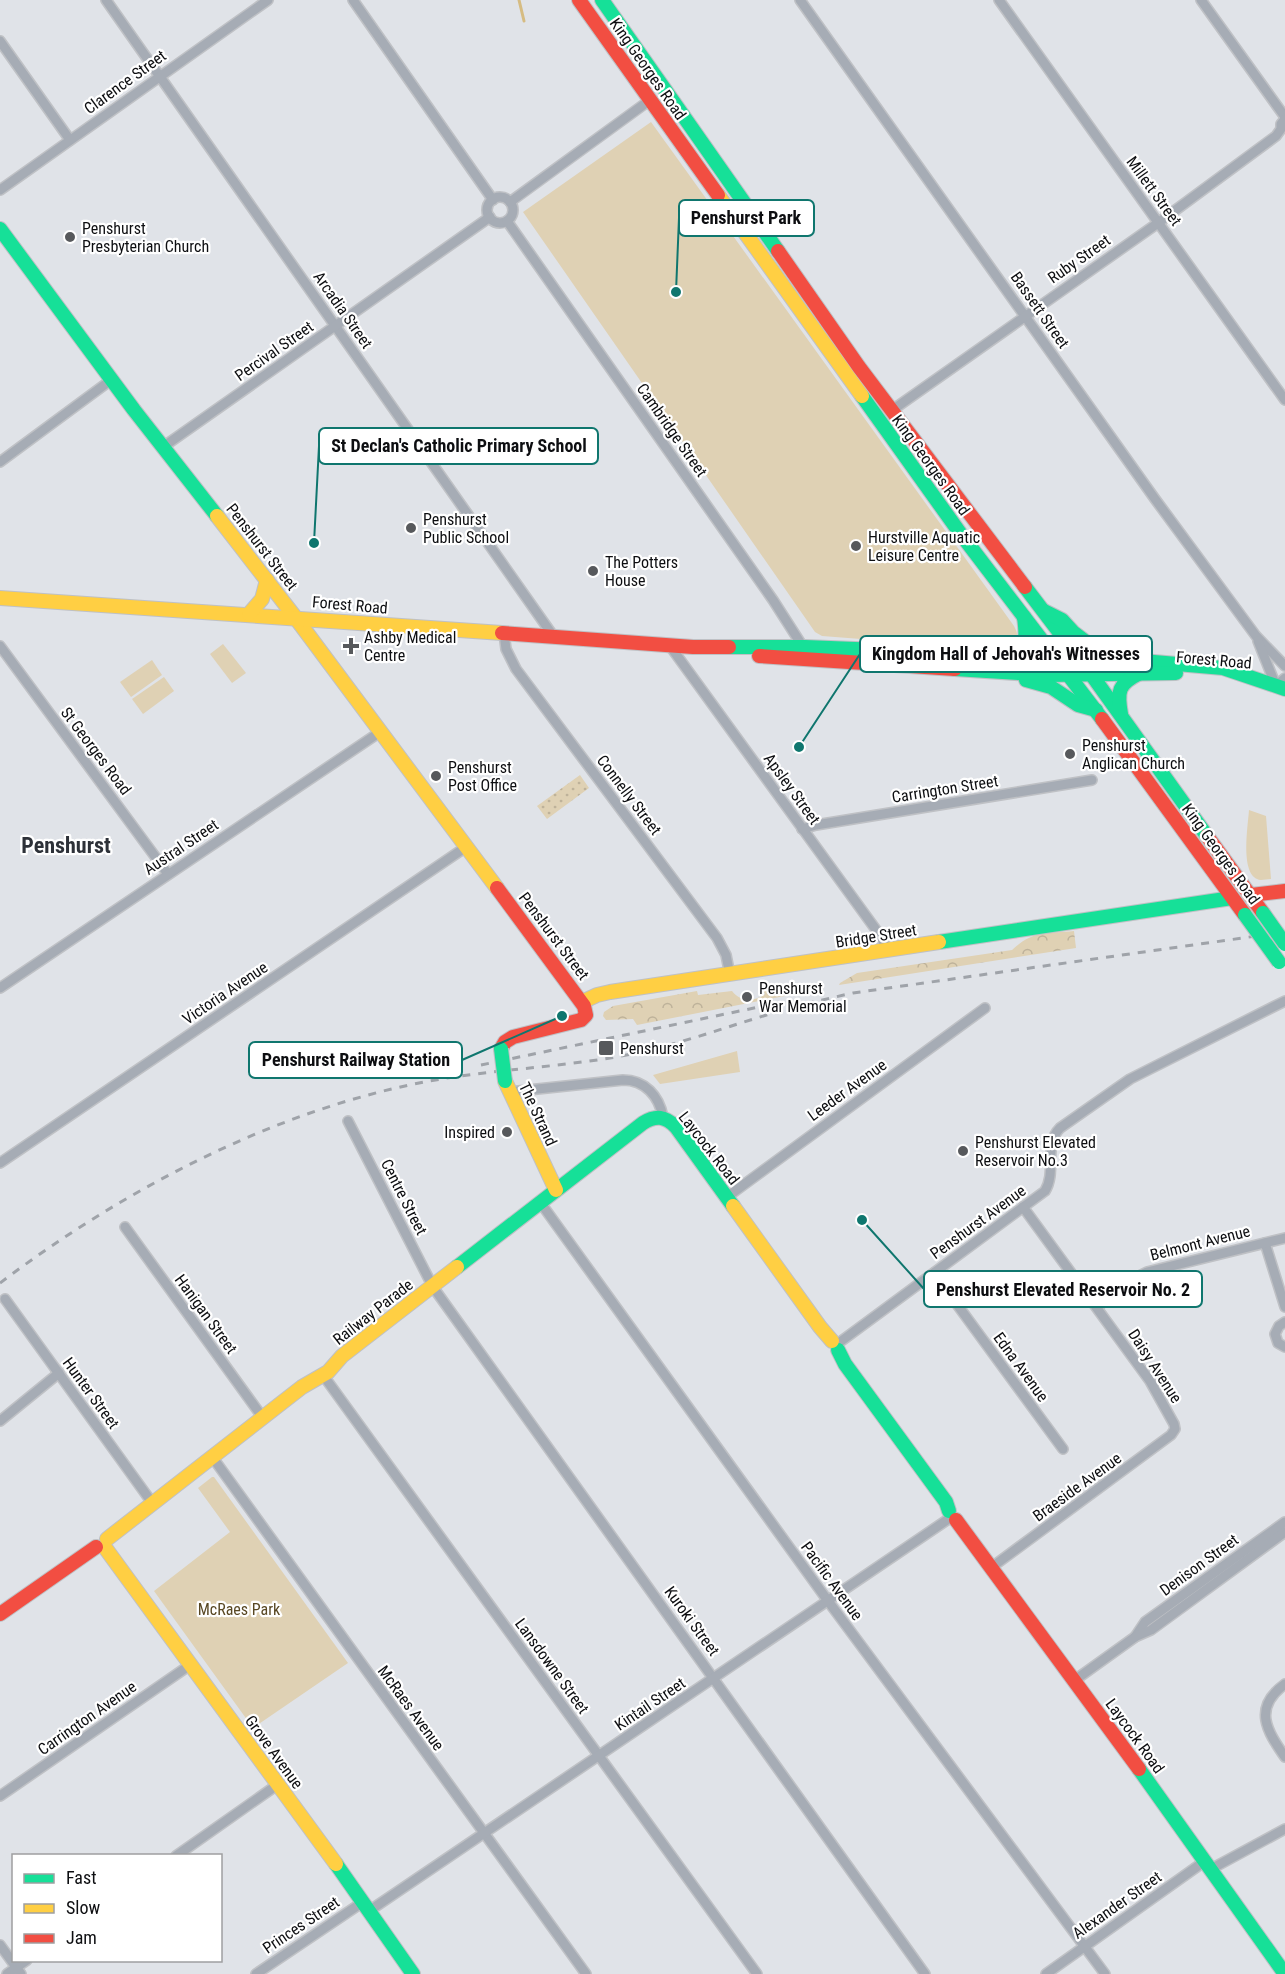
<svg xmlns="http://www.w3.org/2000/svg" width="1285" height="1974" font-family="'Roboto Condensed',sans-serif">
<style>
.grass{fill:url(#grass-dots)}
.forest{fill:url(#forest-crowns)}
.park{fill:#dfd1b4}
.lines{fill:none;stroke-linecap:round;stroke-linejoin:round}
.stream{stroke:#d6bc82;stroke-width:3}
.street-casing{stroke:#bfc1c5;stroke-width:12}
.fast-casing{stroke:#bfc1c5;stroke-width:16}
.slow-casing{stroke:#bfc1c5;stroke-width:16}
.jam-casing{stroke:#bfc1c5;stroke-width:16}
.street{stroke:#a6acb5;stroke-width:9}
.fast{stroke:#16e098;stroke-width:14}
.slow{stroke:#ffcf43;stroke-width:14}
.jam{stroke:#f24e42;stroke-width:14}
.rail{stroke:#9fa3a9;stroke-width:3;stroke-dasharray:8 8;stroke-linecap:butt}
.fast-bridge-casing{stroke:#bfc1c5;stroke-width:16;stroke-linecap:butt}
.fast-bridge{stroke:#16e098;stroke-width:14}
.poi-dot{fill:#57595c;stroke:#fff;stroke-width:2}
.labels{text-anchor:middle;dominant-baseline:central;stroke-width:4.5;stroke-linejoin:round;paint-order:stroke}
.street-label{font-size:16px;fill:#0d0e11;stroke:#fff}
.poi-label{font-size:16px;fill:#0d0e11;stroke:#fff;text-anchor:start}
.park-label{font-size:16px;fill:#584723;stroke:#fff}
.district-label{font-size:22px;font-weight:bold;fill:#2d3138;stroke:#fff}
.leader{fill:none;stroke:#0f766e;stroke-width:2}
.callout-dot{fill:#0f766e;stroke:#fff;stroke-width:2}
.callout{fill:#fff;stroke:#0f766e;stroke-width:2}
.callout-label{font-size:18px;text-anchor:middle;font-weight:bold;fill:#0d0e11}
</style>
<defs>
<pattern id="grass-dots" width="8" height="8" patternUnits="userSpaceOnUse" patternTransform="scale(1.5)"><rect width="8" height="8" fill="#dfd1b4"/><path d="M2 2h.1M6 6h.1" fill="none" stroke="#beb29a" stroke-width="1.8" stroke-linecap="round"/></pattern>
<pattern id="forest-crowns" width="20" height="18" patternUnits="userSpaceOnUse" patternTransform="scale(1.5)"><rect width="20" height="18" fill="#dfd1b4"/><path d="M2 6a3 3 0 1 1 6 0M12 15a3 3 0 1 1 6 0" fill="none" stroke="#beb29a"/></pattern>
</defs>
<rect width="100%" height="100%" fill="#e0e3e8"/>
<!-- grass -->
<polygon class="grass" points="580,775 589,788 547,819 537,806"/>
<!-- forest -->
<g class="forest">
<path d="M1074 931 1076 948 839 985 840 983 857 973 1012 950C1033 930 1047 934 1074 931Z"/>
<path d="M788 984 809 986 810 991 637 1025 633 1019 606 1020 603 1016 604 1012 613 1006 697 991 698 995 732 991C740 1002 754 1002 765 994L762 988Z"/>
</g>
<!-- park -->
<g class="park">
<path d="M651 122 1014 626C1028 651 993 648 978 648L822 636 815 632 523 212Z"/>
<polygon points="223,644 246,673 232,683 210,654"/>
<polygon points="152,660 162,675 131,697 120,682"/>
<polygon points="164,677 174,691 143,714 132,699"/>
<path d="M1249 810 1266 816 1271 879C1268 879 1264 880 1261 880 1239 878 1248 826 1249 810Z"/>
<polygon points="737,1051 740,1072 660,1084 653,1075"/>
<polygon points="212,1477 214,1477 348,1663 253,1728 154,1591 230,1532 198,1488"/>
</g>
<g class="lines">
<!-- stream -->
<polyline class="stream" points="519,0 524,21"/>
<!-- street casing -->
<g class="street-casing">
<g id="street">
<polyline points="106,0 554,637"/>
<polyline points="353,0 493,200"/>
<polyline points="800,0 1155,499 1256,636 1285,666"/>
<polyline points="999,0 1285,400"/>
<polyline points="1201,0 1285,117"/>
<polyline points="0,41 70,140"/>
<polyline points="0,190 268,0"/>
<circle cx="500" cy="210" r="13"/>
<polyline points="510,202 650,100"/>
<polyline points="507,221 773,600 805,650"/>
<polyline points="891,411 1158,223 1276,136 1281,129 1281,124 1285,119"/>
<polyline points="163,447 490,217"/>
<polyline points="0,462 111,380"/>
<polyline points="504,633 506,649 516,669 717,938 726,955 730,975"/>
<polyline points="1258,641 1276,686 1285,678"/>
<polyline points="0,646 168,874"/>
<polyline points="670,646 882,938 887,951"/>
<polyline points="802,829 816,825 1092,780"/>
<polyline points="0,988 380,732"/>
<path d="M509 1092 623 1080C645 1080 659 1096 663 1117"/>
<polyline points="348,1121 433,1287 925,1974"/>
<polyline points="0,1163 466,847"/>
<polyline points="727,1197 985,1008"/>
<polyline points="540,1202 828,1601 1105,1974"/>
<polyline points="125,1227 263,1418"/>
<polyline points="1265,1243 1285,1307"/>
<polyline points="934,1273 1063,1449"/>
<polyline points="5,1299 153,1504"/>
<polyline points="1097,1307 1137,1277 1147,1272 1285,1238"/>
<polyline points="1285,1322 1279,1326 1275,1334 1278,1343 1285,1347"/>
<path d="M840 1342 1045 1191C1057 1172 1043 1145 1060 1128L1130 1079 1285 1001"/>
<polyline points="323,1375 757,1974"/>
<polyline points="0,1421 59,1373"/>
<polyline points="213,1458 586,1974"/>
<polyline points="992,1567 1171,1435 1175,1429 1174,1424 1150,1381 1023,1207"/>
<polyline points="1135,1637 1145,1622 1285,1522"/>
<polyline points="1075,1680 1135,1637 1151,1630 1285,1532"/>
<path d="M1285 1684C1252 1708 1267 1731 1285 1757"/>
<polyline points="0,1796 190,1665"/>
<polyline points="176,1856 277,1785"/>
<polyline points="1211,1869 1285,1829"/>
<polyline points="369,1911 947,1520"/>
<polyline points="0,1945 21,1974"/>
<polyline points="7,1974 27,1960"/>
<polyline points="256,1974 363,1902"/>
<polyline points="1046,1974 1205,1861"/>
</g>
</g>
<!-- fast casing -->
<g class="fast-casing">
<g id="fast">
<polyline points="602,0 778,251"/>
<polyline points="0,229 134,410 217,516"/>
<polyline points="862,396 960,533 1102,719"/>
<polyline points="1025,587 1091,674 1207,836"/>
<polyline points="1044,611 1062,620 1073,632 1090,645 1114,655"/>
<polyline points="729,647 805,647 1131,660 1223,668 1285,689"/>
<path d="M1006 657C1028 647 1027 639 1024 617"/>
<polyline points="955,669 1047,675 1176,673"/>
<polyline points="1026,680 1051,687 1078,705 1096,710"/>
<path d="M1121 714C1117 691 1118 684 1140 673"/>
<polyline points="939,942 1232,898"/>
<path d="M457 1267 643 1123C656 1115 665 1116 676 1127L733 1206"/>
<polyline points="838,1350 845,1364 946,1502 949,1511"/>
<polyline points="1139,1769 1285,1974"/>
<polyline points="336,1864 413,1974"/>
</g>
</g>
<!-- slow casing -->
<g class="slow-casing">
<g id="slow">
<polyline points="718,195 862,396"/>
<polyline points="217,516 295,617 497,888"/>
<polyline points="0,598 502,633"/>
<polyline points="249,614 262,599 267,580"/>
<polyline points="582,1002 597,995 610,992 939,942"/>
<polyline points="505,1081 556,1190"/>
<polyline points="733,1206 820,1327 832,1341"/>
<polyline points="107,1539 302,1387 328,1372 342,1356 457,1267"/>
<polyline points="106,1549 336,1864"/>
</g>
</g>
<!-- jam casing -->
<g class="jam-casing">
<g id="jam">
<polyline points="579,0 718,195"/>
<polyline points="778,251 859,367 1025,587"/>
<polyline points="502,633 693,647 729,647"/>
<polyline points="759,656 955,669"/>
<polyline points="1102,719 1245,915"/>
<polyline points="1207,836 1263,913"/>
<polyline points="497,888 584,1006 586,1015 581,1020 513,1037 505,1042 501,1049"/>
<polyline points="1251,895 1285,891"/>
<polyline points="956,1520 1139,1769"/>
<polyline points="0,1614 96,1547"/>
</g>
</g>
<!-- street -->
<use href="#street" class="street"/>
<!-- fast -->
<use href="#fast" class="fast"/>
<!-- slow -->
<use href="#slow" class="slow"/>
<!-- jam -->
<use href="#jam" class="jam"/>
<!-- rail -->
<g class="rail">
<polyline points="481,1065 778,1003"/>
<path d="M0 1283C122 1191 269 1113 419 1083 489 1069 561 1068 632 1054 680 1044 726 1027 773 1013 799 1005 826 999 853 993L1285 932"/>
</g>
<!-- fast-bridge casing -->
<g class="fast-bridge-casing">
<g id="fast-bridge">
<polyline points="1263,913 1285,944"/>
<polyline points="1245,915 1279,962"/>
<polyline points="501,1049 505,1081"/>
</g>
</g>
<!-- fast-bridge -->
<use href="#fast-bridge" class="fast-bridge"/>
</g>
<!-- markers -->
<g class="poi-dot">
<circle cx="70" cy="237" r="6"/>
<circle cx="411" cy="528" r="6"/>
<circle cx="856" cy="546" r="6"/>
<circle cx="593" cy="571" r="6"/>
<path d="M348 637h6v6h6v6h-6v6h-6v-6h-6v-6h6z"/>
<circle cx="1070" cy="754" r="6"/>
<circle cx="436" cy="776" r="6"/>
<circle cx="747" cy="997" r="6"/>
<rect x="598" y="1040" width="16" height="16" rx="3"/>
<circle cx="507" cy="1132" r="6"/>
<circle cx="963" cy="1151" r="6"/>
</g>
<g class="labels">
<!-- street labels -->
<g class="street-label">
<text transform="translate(648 69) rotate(55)">King Georges Road</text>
<text transform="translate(125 82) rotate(-36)">Clarence Street</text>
<text transform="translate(1154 191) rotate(54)">Millett Street</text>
<text transform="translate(1079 259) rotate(-35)">Ruby Street</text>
<text transform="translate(343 310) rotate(55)">Arcadia Street</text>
<text transform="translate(1040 310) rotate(55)">Bassett Street</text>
<text transform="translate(274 351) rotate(-35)">Percival Street</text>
<text transform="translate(672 430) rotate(55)">Cambridge Street</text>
<text transform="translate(931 465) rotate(54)">King Georges Road</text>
<text transform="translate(262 547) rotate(52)">Penshurst Street</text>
<text transform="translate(350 605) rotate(5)">Forest Road</text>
<text transform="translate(1214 660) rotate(5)">Forest Road</text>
<text transform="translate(96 751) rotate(53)">St Georges Road</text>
<text transform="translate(792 789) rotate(54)">Apsley Street</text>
<text transform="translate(945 789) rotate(-9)">Carrington Street</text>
<text transform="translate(629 795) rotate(53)">Connelly Street</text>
<text transform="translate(181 847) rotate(-34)">Austral Street</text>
<text transform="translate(1221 854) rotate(54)">King Georges Road</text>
<text transform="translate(554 936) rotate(53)">Penshurst Street</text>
<text transform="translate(876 936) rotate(-9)">Bridge Street</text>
<text transform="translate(225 993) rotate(-34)">Victoria Avenue</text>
<text transform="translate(847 1090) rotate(-36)">Leeder Avenue</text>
<text transform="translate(538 1114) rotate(65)">The Strand</text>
<text transform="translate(709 1148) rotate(52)">Laycock Road</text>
<text transform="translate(404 1197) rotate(63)">Centre Street</text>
<text transform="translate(978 1222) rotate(-36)">Penshurst Avenue</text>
<text transform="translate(1200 1243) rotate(-14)">Belmont Avenue</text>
<text transform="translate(373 1312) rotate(-38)">Railway Parade</text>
<text transform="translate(206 1314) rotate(54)">Hanigan Street</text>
<text transform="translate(1155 1366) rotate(57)">Daisy Avenue</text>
<text transform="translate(1021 1367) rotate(54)">Edna Avenue</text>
<text transform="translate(91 1393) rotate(54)">Hunter Street</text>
<text transform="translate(1077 1487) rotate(-36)">Braeside Avenue</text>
<text transform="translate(1199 1565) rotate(-36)">Denison Street</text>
<text transform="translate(832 1581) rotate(54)">Pacific Avenue</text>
<text transform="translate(692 1621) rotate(54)">Kuroki Street</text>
<text transform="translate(552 1666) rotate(54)">Lansdowne Street</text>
<text transform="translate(650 1704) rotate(-34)">Kintail Street</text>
<text transform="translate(411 1708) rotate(54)">McRaes Avenue</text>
<text transform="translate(87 1718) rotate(-35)">Carrington Avenue</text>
<text transform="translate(1135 1736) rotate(54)">Laycock Road</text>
<text transform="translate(274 1752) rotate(54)">Grove Avenue</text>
<text transform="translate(1117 1905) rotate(-35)">Alexander Street</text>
<text transform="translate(301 1925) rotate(-34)">Princes Street</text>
</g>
<!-- poi labels -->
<g class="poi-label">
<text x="82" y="228">Penshurst<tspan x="82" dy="18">Presbyterian Church</tspan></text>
<text x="423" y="519">Penshurst<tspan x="423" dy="18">Public School</tspan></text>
<text x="868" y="537">Hurstville Aquatic<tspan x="868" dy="18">Leisure Centre</tspan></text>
<text x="605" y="562">The Potters<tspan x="605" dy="18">House</tspan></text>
<text x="364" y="637">Ashby Medical<tspan x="364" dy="18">Centre</tspan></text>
<text x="1082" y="745">Penshurst<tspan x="1082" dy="18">Anglican Church</tspan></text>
<text x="448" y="767">Penshurst<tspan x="448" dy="18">Post Office</tspan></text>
<text x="759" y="988">Penshurst<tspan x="759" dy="18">War Memorial</tspan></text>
<text x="620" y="1048">Penshurst</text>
<text x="495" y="1132" text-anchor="end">Inspired</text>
<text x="975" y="1142">Penshurst Elevated<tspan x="975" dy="18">Reservoir No.3</tspan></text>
</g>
<!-- park labels -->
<g class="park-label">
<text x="239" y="1609">McRaes Park</text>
</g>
<!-- district labels -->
<g class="district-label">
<text x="66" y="845">Penshurst</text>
</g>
</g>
<!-- callouts -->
<path class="leader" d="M676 292L679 218M314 543L319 446M799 747L860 654M562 1016L462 1060M862 1220L924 1289"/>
<g class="callout-dot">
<circle cx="676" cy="292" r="6"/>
<circle cx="314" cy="543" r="6"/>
<circle cx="799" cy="747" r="6"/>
<circle cx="562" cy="1016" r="6"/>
<circle cx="862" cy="1220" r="6"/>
</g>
<g class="callout">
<rect x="679" y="200" width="135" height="36" rx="6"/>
<rect x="319" y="428" width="279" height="36" rx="6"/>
<rect x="860" y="636" width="292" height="36" rx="6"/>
<rect x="249" y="1042" width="213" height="36" rx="6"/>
<rect x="924" y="1271" width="278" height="36" rx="6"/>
</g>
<g class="callout-label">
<text x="746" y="224">Penshurst Park</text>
<text x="459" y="452">St Declan's Catholic Primary School</text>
<text x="1006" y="660">Kingdom Hall of Jehovah's Witnesses</text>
<text x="356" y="1066">Penshurst Railway Station</text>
<text x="1063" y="1296">Penshurst Elevated Reservoir No. 2</text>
</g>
<!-- legend -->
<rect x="12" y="1854" width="210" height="108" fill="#ffffff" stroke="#9e9fa0" stroke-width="1.5"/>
<rect x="24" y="1874" width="30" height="9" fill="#16e098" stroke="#9e9fa0" stroke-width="1.5"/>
<text x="66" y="1884" font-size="18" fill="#0d0e11">Fast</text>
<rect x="24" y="1904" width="30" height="9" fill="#ffcf43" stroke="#9e9fa0" stroke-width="1.5"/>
<text x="66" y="1914" font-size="18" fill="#0d0e11">Slow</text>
<rect x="24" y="1934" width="30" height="9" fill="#f24e42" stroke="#9e9fa0" stroke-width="1.5"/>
<text x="66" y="1944" font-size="18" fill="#0d0e11">Jam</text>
</svg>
